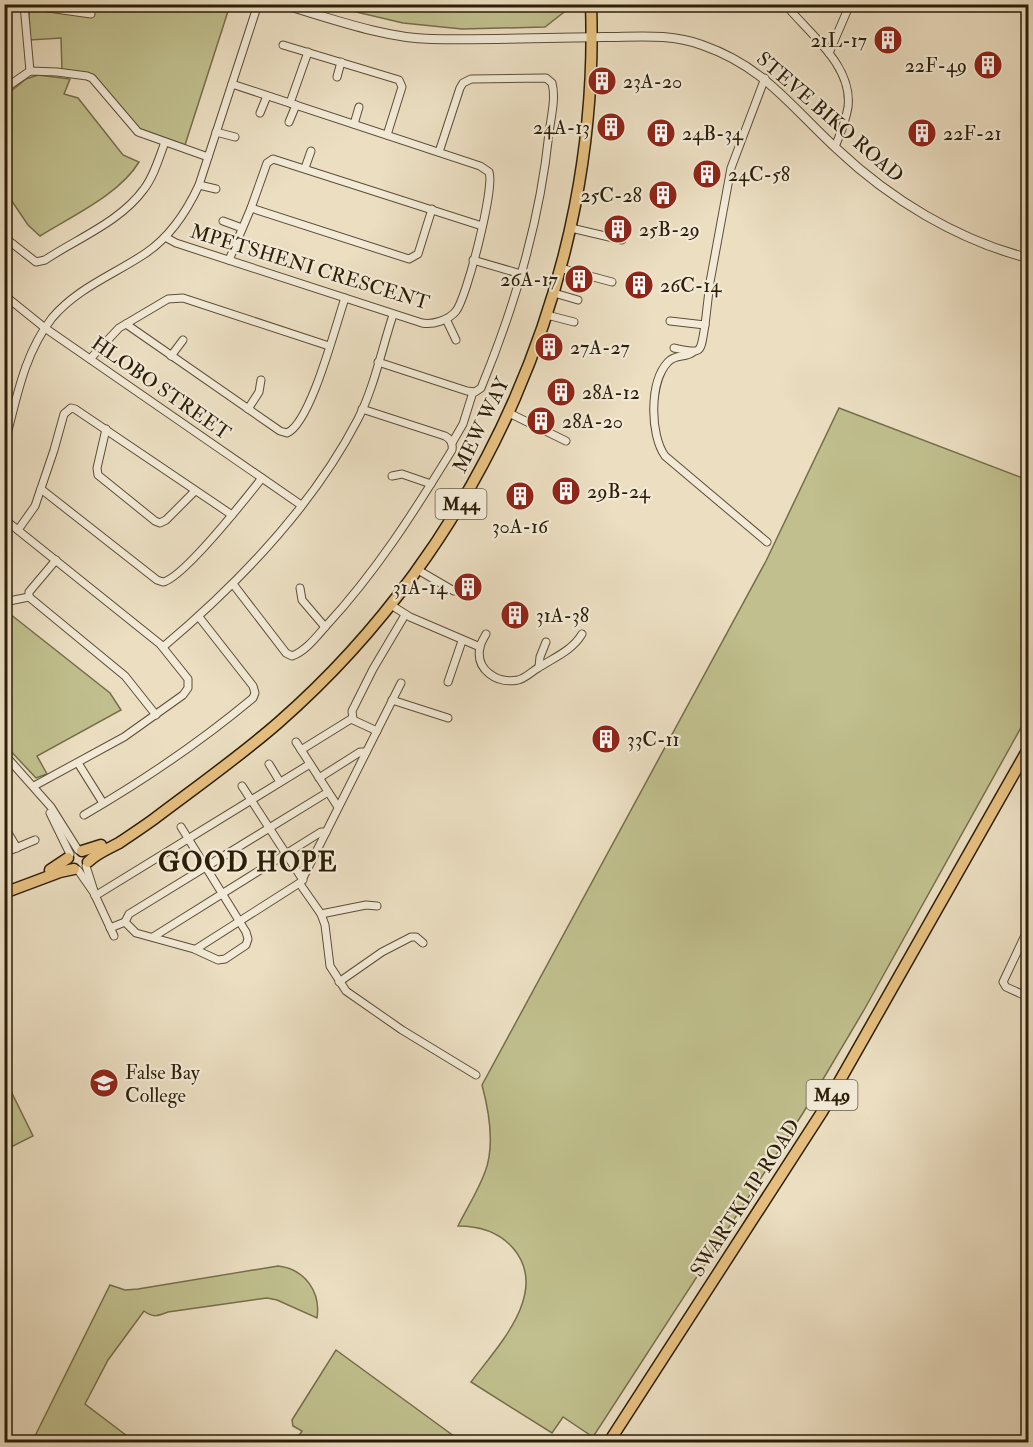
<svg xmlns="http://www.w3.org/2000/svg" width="1033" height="1447" font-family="'IM FELL Double Pica',serif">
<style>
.green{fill:#c0bf8d;stroke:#766e4a;stroke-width:1.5}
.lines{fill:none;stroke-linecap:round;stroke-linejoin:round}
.minor-casing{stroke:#5c4e36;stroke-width:9}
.tertiary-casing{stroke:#5c4e36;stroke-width:10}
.primary-casing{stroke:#2c1e08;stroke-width:13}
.minor{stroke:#f2ead7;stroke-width:7}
.tertiary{stroke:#f2ead7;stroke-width:8}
.primary{stroke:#e6bf80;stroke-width:10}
.labels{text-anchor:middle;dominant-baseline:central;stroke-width:4.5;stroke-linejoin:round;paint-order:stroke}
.shield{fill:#f2ead7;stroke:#675b46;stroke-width:1.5}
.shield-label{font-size:18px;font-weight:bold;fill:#2c1e08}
.poi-label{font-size:20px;fill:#2c1e08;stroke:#f2ead7;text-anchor:start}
.street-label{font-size:20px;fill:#2c1e08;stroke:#f2ead7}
.district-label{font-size:26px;font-weight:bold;letter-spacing:1.5px;fill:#2c1e08;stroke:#f2ead7}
</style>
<rect width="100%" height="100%" fill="#ebdec1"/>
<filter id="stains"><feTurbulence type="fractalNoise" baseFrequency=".00333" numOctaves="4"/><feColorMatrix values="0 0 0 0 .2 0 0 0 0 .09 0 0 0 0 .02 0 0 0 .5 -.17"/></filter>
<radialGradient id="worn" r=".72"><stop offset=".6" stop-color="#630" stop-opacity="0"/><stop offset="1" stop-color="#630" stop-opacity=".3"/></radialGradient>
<!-- green -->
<g class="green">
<polygon points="33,4 98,11 100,5 230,5 185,145 138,128 90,75 62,71 61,38 30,40 29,13"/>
<polygon points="355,5 355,4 573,5 545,27 462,29 403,23 356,12"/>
<path d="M38 75 70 79 64 94 78 98 123 155 139 162C120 194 72 216 40 236L28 225 5 191V96L26 79Z"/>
<path d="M839 408 1028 480V715L864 1010 803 1113 593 1437 563 1417 552 1433 471 1382C497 1347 551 1292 513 1248 499 1232 478 1226 458 1226 467 1208 478 1191 485 1172 495 1146 489 1111 482 1085L766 561Z"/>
<polygon points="5,610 110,693 121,710 37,756 47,774 36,778 5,745"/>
<polygon points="4,1077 33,1136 5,1150 4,1150"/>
<path d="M278 1266C305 1269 321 1292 317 1318L277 1300 267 1298 168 1312C158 1316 153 1318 144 1311L108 1360 85 1404 135 1442H32L110 1285 125 1290 138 1289Z"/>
<polygon points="336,1350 462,1442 295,1442 302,1431 293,1426 292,1420"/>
</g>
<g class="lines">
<!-- minor casing -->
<g class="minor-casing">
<g id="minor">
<polyline points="20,4 91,14"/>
<polyline points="24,5 30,71"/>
<path d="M786 5C809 34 853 65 848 107 846 121 840 134 835 147"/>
<polyline points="283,45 399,80 402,87 387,135"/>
<polyline points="829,53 850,4"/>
<polyline points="337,77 341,62"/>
<polyline points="4,89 30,71 57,72 87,76 92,78 138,132 208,157"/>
<polyline points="290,103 308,52"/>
<polyline points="260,113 267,96"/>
<polyline points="289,122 296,105"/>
<polyline points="354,124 359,107"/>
<polyline points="216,132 235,137"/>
<polyline points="305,168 311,151"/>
<polyline points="199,185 216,189"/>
<polyline points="251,208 409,259 418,254 432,209"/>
<polyline points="223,221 242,228"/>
<polyline points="571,228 622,240"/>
<path d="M4 237 36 262 45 260C78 238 120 222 144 189 154 176 159 158 165 142"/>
<path d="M165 237 176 243 422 323C433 325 449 320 456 311 467 297 495 187 489 172L480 166 232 84"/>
<polyline points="229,260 251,208 267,163 273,159 482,226"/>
<polyline points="473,260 521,274"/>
<polyline points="560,268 612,282"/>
<polyline points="554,293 578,300"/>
<polyline points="4,295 45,328 301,505"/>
<polyline points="547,315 574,322"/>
<polyline points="446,319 456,340"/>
<polyline points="670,321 705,325 710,282 731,168 765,78"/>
<path d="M126 324 280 431 287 433C311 423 336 324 345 298"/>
<path d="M674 348C703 354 700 354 705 325"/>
<path d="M693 352C686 358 675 354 668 362 649 382 650 435 665 456L767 542"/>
<polyline points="171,356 183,340"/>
<polyline points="90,359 119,328 168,299 183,298 329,346"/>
<path d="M378 362 467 391 475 392 481 388C515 306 540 221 549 133 551 117 556 98 552 83L546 78 471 79 463 83 460 88 439 152"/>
<polyline points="248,409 259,392 261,380"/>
<polyline points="509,413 566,441"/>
<polyline points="106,429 97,468 98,475 155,521 160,523 166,520 195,491"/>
<polyline points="452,443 463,424 473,392"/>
<path d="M4 446C16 402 23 355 52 318 77 288 115 274 146 253 171 236 187 211 199 185L258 4"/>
<polyline points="392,476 402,474 431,484"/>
<path d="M41 489 157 580 163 582C183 578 247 497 262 478"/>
<polyline points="4,519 160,644 188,679 188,688 183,695 124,737 34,786"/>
<polyline points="18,530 35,506 54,450 64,414 71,408 75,409 232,515"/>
<polyline points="418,570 454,591"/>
<path d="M233 584 286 653 292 656C306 651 317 636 326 626 376 572 414 512 452 450 453 444 451 439 445 436L362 409"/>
<polyline points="300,588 302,600 325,627"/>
<polyline points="29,597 125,676 156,715"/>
<polyline points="29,597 29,592 56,560"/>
<polyline points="4,602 29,597"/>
<polyline points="391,605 410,617 480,647"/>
<path d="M486 634C484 638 481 642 480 647 475 670 497 684 518 680 526 678 531 672 538 668 553 658 572 651 582 634"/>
<path d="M163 647C239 583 312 508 358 419 374 388 382 348 393 315"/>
<polyline points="539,667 540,657 546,642"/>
<polyline points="448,682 462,641"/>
<polyline points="392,700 448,718"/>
<polyline points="353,719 352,711 373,669 405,615"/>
<polyline points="296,742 338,807"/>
<polyline points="301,750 351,719 377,731"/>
<polyline points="4,754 51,807 78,850"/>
<polyline points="78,763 103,803"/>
<polyline points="269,764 280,782"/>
<polyline points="319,778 360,752 366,752"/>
<polyline points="242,786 303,880"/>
<polyline points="50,813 70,854"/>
<path d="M84 815C146 779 198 744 253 698L255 693 253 686 199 617"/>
<polyline points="4,826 17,848"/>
<polyline points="4,853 35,840"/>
<polyline points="86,866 94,891"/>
<polyline points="78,870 94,893 114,936"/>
<polyline points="300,884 321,914 325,925 330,966 346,991 402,1030 476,1075"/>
<polyline points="95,896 310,764"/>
<polyline points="321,914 366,905 377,906"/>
<polyline points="125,922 129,914 328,792"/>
<polyline points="110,928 125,922 136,933 194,949 218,960 225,959 246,945 248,939 246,932 181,827"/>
<polyline points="1028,929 1003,982 1006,987 1028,997"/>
<polyline points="153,937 321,832 326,832"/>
<polyline points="196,949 301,882 401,683"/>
<polyline points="339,982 382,952 411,937 416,937 423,943"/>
</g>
</g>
<!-- tertiary casing -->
<g class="tertiary-casing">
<path id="tertiary" d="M281 4C327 17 383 38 431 39 488 40 546 38 603 37 637 37 670 33 702 45 765 67 790 106 837 149 890 199 957 240 1028 258"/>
</g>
<!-- primary casing -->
<g class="primary-casing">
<g id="primary">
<polyline points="82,851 101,845"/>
<path d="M88 862C97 853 108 849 119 843 131 835 143 827 154 819 195 788 239 757 278 723 482 545 601 275 591 4"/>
<polyline points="50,870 68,858"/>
<polyline points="4,893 60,872 74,869"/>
<polyline points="609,1442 822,1112 1028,749"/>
</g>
</g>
<!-- minor -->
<use href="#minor" class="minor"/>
<!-- tertiary -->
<use href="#tertiary" class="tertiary"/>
<!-- primary -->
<use href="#primary" class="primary"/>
</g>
<!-- icons -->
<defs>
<g id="building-disc" transform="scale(1.5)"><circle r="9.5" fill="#8f2418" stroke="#f2ead7"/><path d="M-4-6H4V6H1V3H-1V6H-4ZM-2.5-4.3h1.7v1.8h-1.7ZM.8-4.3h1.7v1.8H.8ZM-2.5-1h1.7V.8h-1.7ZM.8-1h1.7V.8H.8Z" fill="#fff"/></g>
<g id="school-disc" transform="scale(1.5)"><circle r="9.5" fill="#8f2418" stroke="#f2ead7"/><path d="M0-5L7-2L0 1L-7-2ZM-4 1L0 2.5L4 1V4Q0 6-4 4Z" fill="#fff"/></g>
</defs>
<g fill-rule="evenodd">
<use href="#building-disc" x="888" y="40"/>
<use href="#building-disc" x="988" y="65"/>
<use href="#building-disc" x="602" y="81"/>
<use href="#building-disc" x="611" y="127"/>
<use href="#building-disc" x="661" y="133"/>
<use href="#building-disc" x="922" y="133"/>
<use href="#building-disc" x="707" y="174"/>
<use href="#building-disc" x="663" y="195"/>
<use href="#building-disc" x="618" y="229"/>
<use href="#building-disc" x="579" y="279"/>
<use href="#building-disc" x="639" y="285"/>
<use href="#building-disc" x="549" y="347"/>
<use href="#building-disc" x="561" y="392"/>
<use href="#building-disc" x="541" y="421"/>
<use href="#building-disc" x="566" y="491"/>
<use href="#building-disc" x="520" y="496"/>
<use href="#building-disc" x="468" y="587"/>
<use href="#building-disc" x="515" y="615"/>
<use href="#building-disc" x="606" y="739"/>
<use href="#school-disc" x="104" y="1083"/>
</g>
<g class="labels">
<!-- shield labels -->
<g class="shield">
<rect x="435.5" y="489" width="51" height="30" rx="4.5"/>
<rect x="806.5" y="1080" width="51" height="30" rx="4.5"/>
</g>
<g class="shield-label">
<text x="461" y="504">M44</text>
<text x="832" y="1095">M49</text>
</g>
<!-- poi labels -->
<g class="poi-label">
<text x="867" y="40" text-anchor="end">21L-17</text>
<text x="967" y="65" text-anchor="end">22F-49</text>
<text x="623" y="81">23A-20</text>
<text x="590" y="127" text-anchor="end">24A-13</text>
<text x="682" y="133">24B-34</text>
<text x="943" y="133">22F-21</text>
<text x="728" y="174">24C-58</text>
<text x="642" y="195" text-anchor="end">25C-28</text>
<text x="639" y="229">25B-29</text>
<text x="558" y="279" text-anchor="end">26A-17</text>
<text x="660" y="285">26C-14</text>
<text x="570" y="347">27A-27</text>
<text x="582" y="392">28A-12</text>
<text x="562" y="421">28A-20</text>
<text x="587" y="491">29B-24</text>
<text x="520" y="526" text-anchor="middle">30A-16</text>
<text x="447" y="587" text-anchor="end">31A-14</text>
<text x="536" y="615">31A-38</text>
<text x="627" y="739">33C-11</text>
<text x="125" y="1072">False Bay<tspan x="125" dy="23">College</tspan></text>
</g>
<!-- street labels -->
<g class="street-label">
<text transform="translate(830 117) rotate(41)">STEVE BIKO ROAD</text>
<text transform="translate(310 267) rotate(17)">MPETSHENI CRESCENT</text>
<text transform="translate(161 388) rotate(35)">HLOBO STREET</text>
<text transform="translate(481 425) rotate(-64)">MEW WAY</text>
<text transform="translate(745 1198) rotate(-57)">SWARTKLIP ROAD</text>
</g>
<!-- district labels -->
<g class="district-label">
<text x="248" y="863">GOOD HOPE</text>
</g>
</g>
<!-- margin -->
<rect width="1033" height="1447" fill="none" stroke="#ebdec1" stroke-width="24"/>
<rect x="6" y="6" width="1021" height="1435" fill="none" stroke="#2c1e08" stroke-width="3"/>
<rect x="12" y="12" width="1009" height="1423" fill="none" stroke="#2c1e08" stroke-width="1.5"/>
<rect width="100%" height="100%" filter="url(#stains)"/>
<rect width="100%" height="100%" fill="url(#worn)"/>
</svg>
